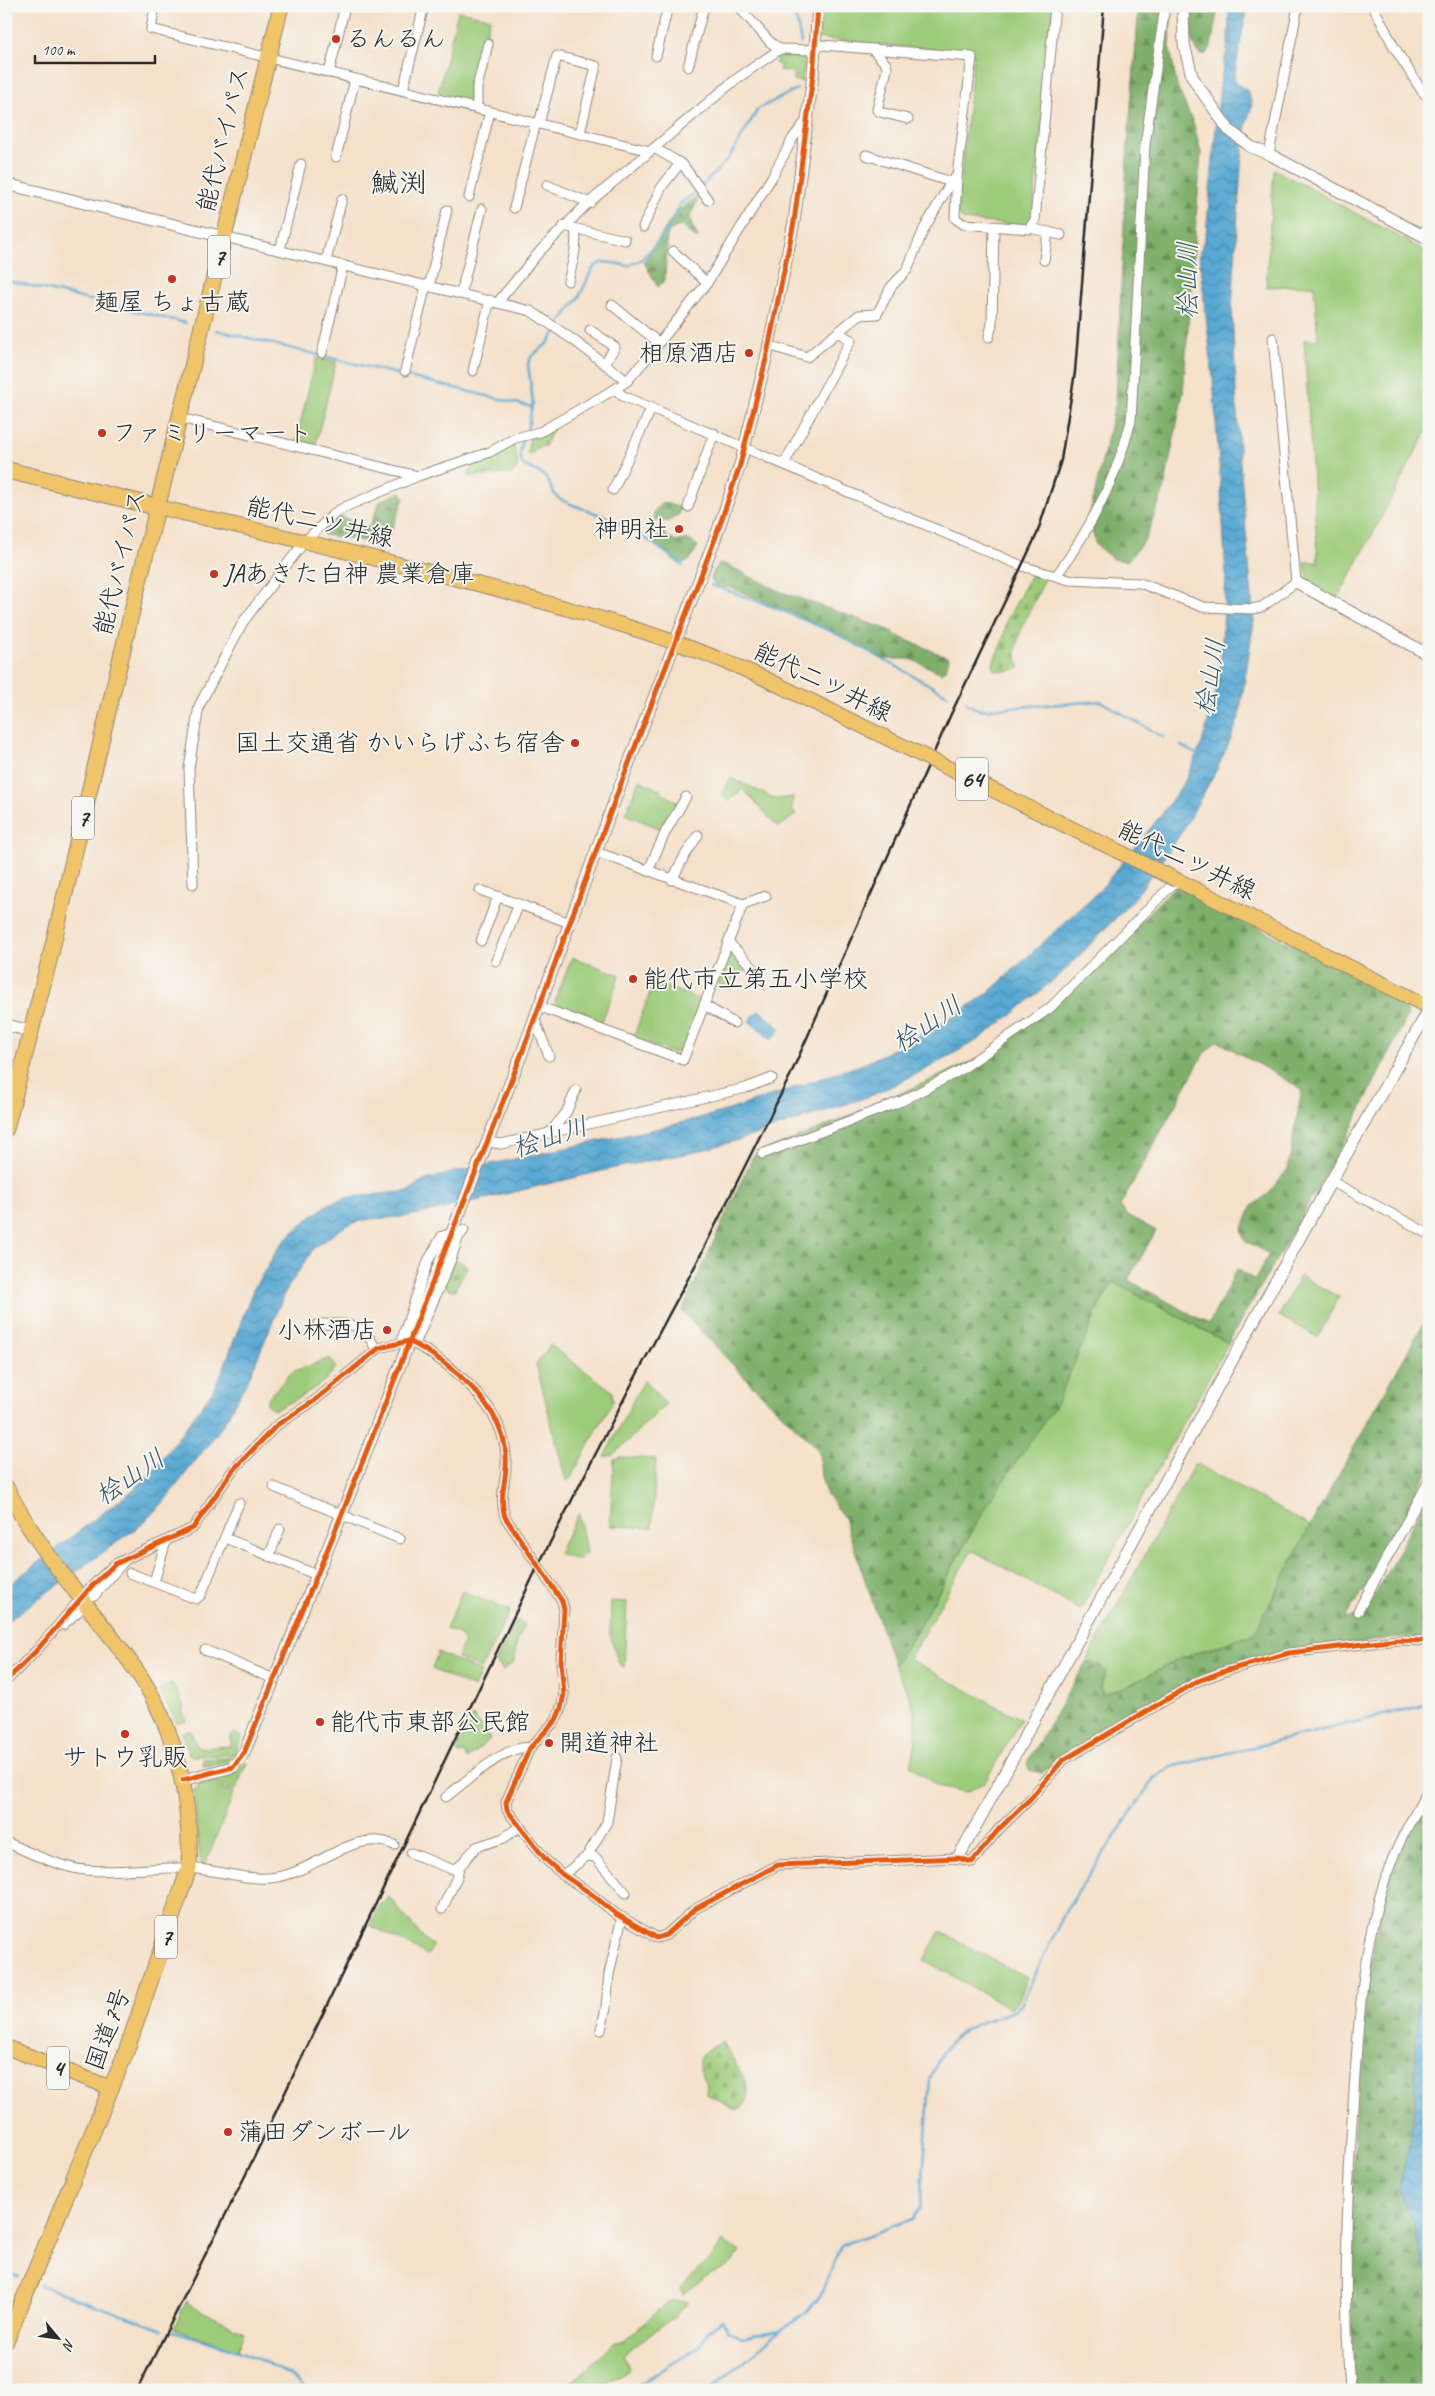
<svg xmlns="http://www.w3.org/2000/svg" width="1435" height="2396" font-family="Caveat,'Klee One',sans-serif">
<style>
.green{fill:#9dcc7a;stroke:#647c52}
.forest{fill:url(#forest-firs);stroke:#546e4a;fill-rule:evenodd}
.cemetery{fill:url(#cemetery-stones);stroke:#647c52}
.water{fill:url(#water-waves);stroke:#426a7f}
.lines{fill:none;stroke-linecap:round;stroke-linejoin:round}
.stream{stroke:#59a9d3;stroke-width:2.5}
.minor-casing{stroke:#90867a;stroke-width:11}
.tertiary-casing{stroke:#90867a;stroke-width:13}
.primary-casing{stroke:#90867a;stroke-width:16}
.trunk-casing{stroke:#90867a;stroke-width:17}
.motorway-casing{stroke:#90867a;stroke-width:18}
.minor{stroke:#fff;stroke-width:9}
.tertiary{stroke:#fff;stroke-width:11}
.primary{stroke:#f0c469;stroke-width:14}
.trunk{stroke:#f0c469;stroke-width:15}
.motorway{stroke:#f0c469;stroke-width:16}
.rail{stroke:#2b2b2b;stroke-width:2.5}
.primary-bridge-casing{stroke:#90867a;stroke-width:16;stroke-linecap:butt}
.primary-bridge{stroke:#f0c469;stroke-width:14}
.cycleway-casing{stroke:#f6f6f2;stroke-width:8}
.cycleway{stroke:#e8590c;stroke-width:5}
.poi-dot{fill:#c8321e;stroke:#f6f6f2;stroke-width:2}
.labels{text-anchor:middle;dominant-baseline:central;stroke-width:4;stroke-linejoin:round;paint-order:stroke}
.shield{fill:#f6f6f2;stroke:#686867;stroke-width:1}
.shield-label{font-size:24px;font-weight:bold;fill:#2b2b2b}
.poi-label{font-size:25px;fill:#2b2b2b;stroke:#f6f6f2;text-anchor:start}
.street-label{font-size:25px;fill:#2b2b2b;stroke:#f6f6f2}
.water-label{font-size:26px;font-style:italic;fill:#3b5766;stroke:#f6f6f2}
.quarter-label{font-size:28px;fill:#2b2b2b;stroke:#f6f6f2}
</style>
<defs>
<pattern id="forest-firs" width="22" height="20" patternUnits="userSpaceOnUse" patternTransform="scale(1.25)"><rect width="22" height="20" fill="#7eb06a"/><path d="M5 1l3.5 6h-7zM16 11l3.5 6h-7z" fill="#678f57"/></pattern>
<pattern id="cemetery-stones" width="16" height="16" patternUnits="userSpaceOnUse" patternTransform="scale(1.25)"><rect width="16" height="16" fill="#9dcc7a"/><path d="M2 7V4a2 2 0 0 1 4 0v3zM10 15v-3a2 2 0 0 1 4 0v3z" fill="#87af6a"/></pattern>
<pattern id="water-waves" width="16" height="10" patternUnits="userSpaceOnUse" patternTransform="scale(1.25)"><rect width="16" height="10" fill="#59a9d3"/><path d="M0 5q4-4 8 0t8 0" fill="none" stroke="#4a8aab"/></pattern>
</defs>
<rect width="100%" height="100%" fill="#f6f6f2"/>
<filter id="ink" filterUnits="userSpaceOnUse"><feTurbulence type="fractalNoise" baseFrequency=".02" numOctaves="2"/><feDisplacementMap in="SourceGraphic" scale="10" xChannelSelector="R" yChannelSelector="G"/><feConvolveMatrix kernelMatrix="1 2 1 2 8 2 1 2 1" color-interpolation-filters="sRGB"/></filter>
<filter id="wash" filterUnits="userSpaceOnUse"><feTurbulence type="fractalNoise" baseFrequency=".0096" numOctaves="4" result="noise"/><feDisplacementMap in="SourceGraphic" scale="20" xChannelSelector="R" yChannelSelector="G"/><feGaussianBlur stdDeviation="1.12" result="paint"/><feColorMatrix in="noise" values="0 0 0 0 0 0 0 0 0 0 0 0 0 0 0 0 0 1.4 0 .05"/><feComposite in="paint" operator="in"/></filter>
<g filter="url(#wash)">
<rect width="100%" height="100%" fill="#f5e1ca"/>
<!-- green -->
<g class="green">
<polygon points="821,6 1054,6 1032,219 1026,226 963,220 957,213 974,54 816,38"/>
<polygon points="458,11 490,18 470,101 438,93"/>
<polygon points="805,56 802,82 793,80 793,72 779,70 781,66 776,64 776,57"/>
<polygon points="1274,169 1429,253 1429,427 1338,599 1309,581 1304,562 1318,562 1304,340 1318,339 1314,285 1266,287"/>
<polygon points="316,358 336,362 315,447 296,442"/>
<polygon points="513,442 518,467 512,474 468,476 473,463"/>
<polygon points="731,778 776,799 793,797 792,810 796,815 778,827 743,789 729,801 722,796"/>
<polygon points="639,780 662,791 661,793 678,802 663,830 625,814"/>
<polygon points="731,950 747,966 731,989 717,983"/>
<polygon points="572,957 620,975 600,1026 559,1011 555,1001"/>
<polygon points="654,982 701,1000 683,1049 673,1053 633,1038"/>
<polygon points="1300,1276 1339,1297 1318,1337 1279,1316"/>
<path d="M1113 1282 1228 1343 1080 1610 972 1550 909 1659 1021 1719 985 1782 967 1792 937 1786 911 1766C922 1719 915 1707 894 1665L911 1641Z"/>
<polygon points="550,1345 612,1391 613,1401 570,1479 566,1481 536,1364"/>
<path d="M330 1358 336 1367C326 1385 292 1402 273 1410L267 1404V1399L292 1372Z"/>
<polygon points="644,1380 666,1404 613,1455 604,1457"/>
<polygon points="619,1457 656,1459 652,1528 610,1526 614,1459"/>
<polygon points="1195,1463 1310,1526 1254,1634 1183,1657 1129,1685 1102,1695 1101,1666 1086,1662"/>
<polygon points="579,1513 586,1553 577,1560 558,1553"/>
<polygon points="462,1591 510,1611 481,1669 457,1658 464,1642 458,1633 446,1629"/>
<polygon points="611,1601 627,1602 624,1667 619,1664 610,1635"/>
<polygon points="517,1620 524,1624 516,1646 514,1662 503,1671 496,1662"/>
<polygon points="438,1652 481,1672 474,1688 432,1669"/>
<polygon points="172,1683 184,1706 182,1712 186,1721 177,1723 159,1691"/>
<polygon points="473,1716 490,1739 467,1759 464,1753 459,1754 456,1750"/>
<polygon points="190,1730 198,1748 231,1746 231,1736 235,1733 242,1737 235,1753 231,1755 193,1756 189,1754 181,1733"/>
<polygon points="232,1758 226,1763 203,1766 203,1759"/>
<polygon points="247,1762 235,1791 205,1779 236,1771"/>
<polygon points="202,1780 234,1793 204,1867 200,1859 194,1791"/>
<polygon points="389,1897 422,1937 433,1946 428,1955 370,1925 381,1904"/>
<path d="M940 1931 1027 1978C1023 1989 1020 2004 1010 2008L924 1960Z"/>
<polygon points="723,2241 740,2252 731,2264 709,2275 683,2294 680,2288 714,2255"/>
<polygon points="187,2300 190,2305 244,2332 237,2350 174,2328"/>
<polygon points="675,2301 689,2302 674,2317 623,2354 629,2368 628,2371 593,2390 558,2390 574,2380 614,2343 622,2342 669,2302"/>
</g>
<!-- forest -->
<g class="forest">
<polygon points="1139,6 1168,6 1171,11 1170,49 1177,86 1194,125 1201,153 1183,393 1164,489 1145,540 1127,561 1113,559 1096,545 1089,518 1116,401 1127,155"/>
<path d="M1191 6H1218L1211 47 1206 54 1201 55C1187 40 1190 25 1191 6Z"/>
<path d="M696 197 698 201 690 215 692 226 699 238H694L682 226C663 230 667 237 667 252 666 261 665 270 665 280L658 287 644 262 675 213Z"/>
<polygon points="401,492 404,498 386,544 324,535 321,532 339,516 369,528 380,501"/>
<polygon points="662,503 669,504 680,508 678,515 669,521 656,521 654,519 654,512"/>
<polygon points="660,531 676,542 687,539 698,546 689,561 681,563 655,543 655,537"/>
<polygon points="720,564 725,564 779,591 889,630 897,636 949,658 946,669 942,673 910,659 884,659 796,614 731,588 716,586 711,579 715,568"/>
<path d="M1175 886 1403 1000 1408 1015 1348 1135 1228 1343 1113 1282 1100 1304 1057 1403 984 1509 911 1641 894 1665 844 1518 826 1493 821 1477 819 1453 815 1446 751 1384 682 1311 753 1156 833 1123 985 1056 1092 970ZM1217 1041 1302 1089 1288 1169 1267 1195 1252 1206 1242 1230 1244 1240 1269 1254 1255 1280 1237 1269 1209 1324 1128 1280 1156 1231 1126 1214 1120 1206 1203 1055Z"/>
<polygon points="1423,1324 1429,1327 1429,1469 1357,1602 1353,1604 1345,1618 1365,1614 1429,1494 1429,1637 1395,1637 1220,1669 1063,1756 1042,1773 1029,1770 1027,1764 1029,1759 1086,1662 1101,1666 1106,1672 1101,1686 1102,1695 1129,1685 1183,1657 1254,1634 1310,1526"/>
<path d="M1429 1799V1952L1417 2014 1414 2122 1399 2191 1412 2217 1425 2268 1429 2272V2390H1354C1349 2288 1350 2188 1358 2087 1365 2002 1371 1909 1409 1831 1415 1820 1422 1810 1429 1799Z"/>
</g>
<!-- cemetery -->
<g class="cemetery">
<polygon points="553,429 545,446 536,448 531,455 527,454 530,437"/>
<path d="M1033 571 1046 577C1037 598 1019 627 1016 649 1015 656 1020 662 1019 668 1011 671 1000 673 993 668L994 660 1003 640 1007 620Z"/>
<polygon points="455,1259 468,1266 454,1291 443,1286"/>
<path d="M722 2042C730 2055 755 2088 746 2103 744 2106 740 2108 736 2110L706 2094 707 2085C694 2059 695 2054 722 2042Z"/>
</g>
<!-- water -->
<g class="water">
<polygon points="1229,6 1247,6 1234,79 1237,84 1248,91 1252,105 1246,125 1241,166 1232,309 1239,451 1254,621 1239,717 1230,741 1216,771 1180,835 1160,863 1133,900 1103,931 1064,971 1014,1013 979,1039 923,1071 873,1095 739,1140 691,1153 619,1167 430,1212 401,1217 370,1219 347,1225 314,1248 285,1292 250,1376 223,1425 163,1503 141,1525 6,1622 6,1587 133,1490 150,1475 212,1392 222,1372 253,1290 280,1245 303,1223 330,1203 351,1197 409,1191 420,1182 454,1172 673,1125 729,1110 866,1063 950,1019 988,993 1100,890 1161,815 1185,781 1202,743 1218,686 1221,657 1226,577 1222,507 1213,378 1199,254 1206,234 1220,85 1228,44"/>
<polygon points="759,1010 781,1029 771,1040 749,1021"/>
<polygon points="1429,1952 1429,2272 1425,2268 1412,2217 1399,2191 1414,2122 1417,2014"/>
</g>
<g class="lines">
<!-- stream -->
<g class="stream">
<polyline points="789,6 797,22 801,43"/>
<polyline points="702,186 729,158 758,109 797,89"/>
<polyline points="6,280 186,323"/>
<path d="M559 325C564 314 573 307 579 297 595 267 589 256 628 266L642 259 667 231 680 204 698 190"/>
<polyline points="216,330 532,407"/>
<polyline points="527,431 533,402 528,364 531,357 548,343 556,332"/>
<path d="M522 441C514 474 531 463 545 477 551 482 551 492 557 497 566 505 606 515 620 523 643 535 663 551 683 566"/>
<polyline points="711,585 771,606 835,633 948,695"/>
<polyline points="966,703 979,710 1100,701 1163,737"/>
<polyline points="1181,746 1198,755"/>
<polyline points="6,2271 19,2277"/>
<polyline points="40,2285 163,2330"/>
<path d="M173 2331C216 2343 275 2359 308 2390"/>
<polyline points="630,2390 699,2347 709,2330 722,2320 729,2331 742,2338 779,2330"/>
<path d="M710 2390 782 2329 804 2314 819 2298 842 2245 912 2219 921 2208 930 2079C951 2027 965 2029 1014 2011L1021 2004 1067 1908 1154 1778 1171 1767 1429 1704"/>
</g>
</g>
</g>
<g filter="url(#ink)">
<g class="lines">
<!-- minor casing -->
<g class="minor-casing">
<g id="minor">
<polyline points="155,6 151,29 650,151"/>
<polyline points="738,6 770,42 780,49 814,50 822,45 972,57 957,176 955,218 963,224 1029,229 1035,220 1055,6"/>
<polyline points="1373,6 1394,47 1422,91 1429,98"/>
<polyline points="872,49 886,64 887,69 877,110 880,112 908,119"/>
<polyline points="656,56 668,6"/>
<polyline points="688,67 704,6"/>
<polyline points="329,73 345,6"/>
<polyline points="403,90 424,6"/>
<polyline points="477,108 477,87 488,44"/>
<polyline points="1269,154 1298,6"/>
<polyline points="866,155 951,182"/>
<polyline points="336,157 355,79"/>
<polyline points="678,162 683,165 708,200"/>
<polyline points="547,185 590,203"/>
<polyline points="469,197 490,111"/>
<polyline points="514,208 535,126 540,120 557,56 596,66 580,133"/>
<polyline points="564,226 625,240"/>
<polyline points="1031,226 1034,229 1061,235"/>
<polyline points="643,227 661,188 678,166 678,162 654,148"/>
<polyline points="1419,234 1429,228"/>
<polyline points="224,237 531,311 576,342 627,381"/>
<polyline points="280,250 301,164"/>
<polyline points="673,251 707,283"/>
<polyline points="1044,260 1048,232"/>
<polyline points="326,261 342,199"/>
<path d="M568 281C572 265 578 246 575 229"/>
<polyline points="429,286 447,210"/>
<polyline points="461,293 482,209"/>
<polyline points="497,303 540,251 585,206 735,80 780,49"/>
<polyline points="612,305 659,343"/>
<polyline points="590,330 615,347 605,363"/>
<polyline points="989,337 992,324 994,227"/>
<polyline points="768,345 807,357 859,315 877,314 891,287 907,270 924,229 951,182 957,176"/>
<polyline points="322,353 343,265"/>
<polyline points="405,371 426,285"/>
<polyline points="473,371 490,300"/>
<polyline points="615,389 623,396 1022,566 1069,580 1140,583 1203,607 1252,609 1262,607 1296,582 1273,338"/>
<polyline points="180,418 418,476"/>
<polyline points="784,464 851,340 839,333"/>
<polyline points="613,490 652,407"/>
<polyline points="688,507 714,433"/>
<path d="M1056 576C1090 530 1117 476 1131 421L1145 145 1165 6"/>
<polyline points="648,871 666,831 686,797"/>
<polyline points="672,880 684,857 698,835"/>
<polyline points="193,884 189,768 199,706 243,622 305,541 336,512 345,507 418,476 490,452 515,438 540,432 615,389 627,381 647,358 707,283 772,177 793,138 807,120"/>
<polyline points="480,890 570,923"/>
<polyline points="743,904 766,896"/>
<polyline points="481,941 498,896"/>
<polyline points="728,942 759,974"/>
<polyline points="496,961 519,904"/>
<polyline points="704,1005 734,1023"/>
<polyline points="538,1006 683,1060 743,904 596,852"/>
<polyline points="534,1018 549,1056"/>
<polyline points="549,1133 566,1113 576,1090"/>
<polyline points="487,1142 501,1144 746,1088 772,1078"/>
<polyline points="762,1154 902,1101 959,1071 1050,1008 1177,880"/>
<polyline points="1331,1181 1429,1234"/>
<path d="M318 1324C348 1325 363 1319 376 1350"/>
<polyline points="404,1343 403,1336 428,1261 442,1236 450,1234"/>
<polyline points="415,1344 450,1262 458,1238 464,1230"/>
<polyline points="274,1487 400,1539"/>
<polyline points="225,1538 317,1575"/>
<polyline points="269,1556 280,1529"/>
<polyline points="130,1573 196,1599 201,1595 239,1503"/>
<polyline points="154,1582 166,1541"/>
<polyline points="94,1596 126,1559"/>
<polyline points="1358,1611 1429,1481"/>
<polyline points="63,1625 81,1609"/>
<polyline points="205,1650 274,1679"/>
<path d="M6 1681 37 1650 89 1589 115 1564 193 1528 233 1470 277 1425 314 1401 379 1348 409 1341C450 1362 504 1406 506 1456 508 1479 498 1493 505 1517L562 1601 564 1609 561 1662 564 1694 561 1708 556 1720 530 1748 506 1802 507 1810 546 1860 563 1875 590 1893 616 1914 657 1938 666 1935 695 1909 778 1865 958 1858 972 1862 999 1829 1031 1798 1062 1761 1198 1681 1225 1671 1289 1653 1397 1640 1429 1641"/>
<path d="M446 1797C463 1784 509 1742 530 1748"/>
<path d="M6 1842C27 1852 62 1868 85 1870 118 1873 153 1867 187 1868 217 1869 248 1882 277 1877 316 1871 355 1827 394 1845"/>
<polyline points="411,1853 451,1869 459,1867 476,1847 504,1838 519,1827"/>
<polyline points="587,1856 607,1822 617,1758"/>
<polyline points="563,1875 587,1856 595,1857 626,1893"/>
<polyline points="442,1909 457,1877 459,1867"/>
<polyline points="601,2030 606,2008 609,1974 622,1917"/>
<path d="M1350 2390C1343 2290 1347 2191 1354 2091 1359 2015 1363 1935 1391 1863 1401 1837 1415 1813 1429 1789"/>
</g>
</g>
<!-- tertiary casing -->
<g class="tertiary-casing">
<g id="tertiary">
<polyline points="1183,6 1184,44 1192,76 1198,86 1229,130 1251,147 1269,154 1429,239"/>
<polyline points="6,184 224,237"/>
<polyline points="1296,582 1429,655"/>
<polyline points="6,1025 31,1031"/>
<polyline points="183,1780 233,1767 244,1753 342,1514 522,1053 617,794 716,536 740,465 766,359 794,222 813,75 818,6"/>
<polyline points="958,1858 1331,1181 1429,1010"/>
</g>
</g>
<!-- primary casing -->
<g class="primary-casing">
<g id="primary">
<path d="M157 507C269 533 382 559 493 588 585 613 679 639 766 679"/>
<polyline points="1177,880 1429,1007"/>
<polyline points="6,2047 111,2088"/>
</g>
</g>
<!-- trunk casing -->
<g class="trunk-casing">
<g id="trunk">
<polyline points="6,1129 51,953 135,598 281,6"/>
<path d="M6 1487C41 1556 94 1610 138 1673 176 1729 192 1801 189 1868L126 2052 6 2341"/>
</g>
</g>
<!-- motorway casing -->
<g class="motorway-casing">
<polyline id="motorway" points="6,470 157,507"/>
</g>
<!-- minor -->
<use href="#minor" class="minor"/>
<!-- tertiary -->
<use href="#tertiary" class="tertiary"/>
<!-- primary -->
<use href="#primary" class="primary"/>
<!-- trunk -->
<use href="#trunk" class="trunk"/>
<!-- motorway -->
<use href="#motorway" class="motorway"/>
<!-- rail -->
<polyline class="rail" points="137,2390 245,2176 538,1566 628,1391 696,1264 790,1076 951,714 1037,534 1061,460 1075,372 1104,6"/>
<!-- primary-bridge casing -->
<g class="primary-bridge-casing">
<polyline id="primary-bridge" points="766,679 1177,880"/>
</g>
<!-- primary-bridge -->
<use href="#primary-bridge" class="primary-bridge"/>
<!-- cycleway casing -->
<g class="cycleway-casing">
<g id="cycleway">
<path d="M6 1681 37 1650 89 1589 115 1564 193 1528 233 1470 277 1425 314 1401 379 1348 409 1341C450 1362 504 1406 506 1456 508 1479 498 1493 505 1517L562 1601 564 1609 561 1662 564 1694 561 1708 556 1720 530 1748 506 1802 507 1810 546 1860 563 1875 590 1893 616 1914 657 1938 666 1935 695 1909 778 1865 958 1858 972 1862 999 1829 1031 1798 1062 1761 1198 1681 1225 1671 1289 1653 1397 1640 1429 1641"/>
<polyline points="183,1780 233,1767 244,1753 342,1514 522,1053 617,794 716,536 740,465 766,359 794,222 813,75 818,6"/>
</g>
</g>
<!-- cycleway -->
<use href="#cycleway" class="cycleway"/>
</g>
</g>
<!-- markers -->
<g class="poi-dot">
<circle cx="336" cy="39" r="5"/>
<circle cx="172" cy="279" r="5"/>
<circle cx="749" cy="353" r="5"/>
<circle cx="102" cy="433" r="5"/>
<circle cx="679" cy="529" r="5"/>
<circle cx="214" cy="574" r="5"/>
<circle cx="575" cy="743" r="5"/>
<circle cx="633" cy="979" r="5"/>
<circle cx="387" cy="1330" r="5"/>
<circle cx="320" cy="1722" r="5"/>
<circle cx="125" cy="1734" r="5"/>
<circle cx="549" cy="1743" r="5"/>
<circle cx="228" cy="2132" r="5"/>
</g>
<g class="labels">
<!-- shield labels -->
<g class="shield">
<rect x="208" y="235.5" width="22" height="43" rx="4"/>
<rect x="956" y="757.5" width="32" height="43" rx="4"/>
<rect x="72" y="796.5" width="22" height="43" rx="4"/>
<rect x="155" y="1915.5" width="22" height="43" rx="4"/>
<rect x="47" y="2046.5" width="22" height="43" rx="4"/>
</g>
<g class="shield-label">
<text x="219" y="257">7</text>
<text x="972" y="779">64</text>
<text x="83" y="818">7</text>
<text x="166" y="1937">7</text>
<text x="58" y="2068">4</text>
</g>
<!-- poi labels -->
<g class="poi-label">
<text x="346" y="39">るんるん</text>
<text x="172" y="302" text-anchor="middle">麺屋 ちょ古蔵</text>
<text x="739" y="353" text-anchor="end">相原酒店</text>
<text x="112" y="433">ファミリーマート</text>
<text x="669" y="529" text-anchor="end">神明社</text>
<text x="224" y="574">JAあきた白神 農業倉庫</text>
<text x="565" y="743" text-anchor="end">国土交通省 かいらげふち宿舎</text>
<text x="643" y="979">能代市立第五小学校</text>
<text x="377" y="1330" text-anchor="end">小林酒店</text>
<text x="330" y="1722">能代市東部公民館</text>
<text x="559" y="1743">開道神社</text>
<text x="125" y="1757" text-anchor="middle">サトウ乳販</text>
<text x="238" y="2132">蒲田ダンボール</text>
</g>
<!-- street labels -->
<g class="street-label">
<text transform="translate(223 139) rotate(-76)">能代バイパス</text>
<text transform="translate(320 522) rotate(13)">能代二ツ井線</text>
<text transform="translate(120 562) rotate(-76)">能代バイパス</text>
<text transform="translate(823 682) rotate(26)">能代二ツ井線</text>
<text transform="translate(1187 860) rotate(26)">能代二ツ井線</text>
<text transform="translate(108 2029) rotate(-70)">国道7号</text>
</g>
<!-- water labels -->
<g class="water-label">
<text transform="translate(1187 280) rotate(-90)">桧山川</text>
<text transform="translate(1210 677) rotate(-81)">桧山川</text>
<text transform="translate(927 1024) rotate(-34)">桧山川</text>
<text transform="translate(550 1137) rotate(-18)">桧山川</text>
<text transform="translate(130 1477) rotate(-34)">桧山川</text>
</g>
<!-- quarter labels -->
<g class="quarter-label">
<text x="399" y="182">鰄渕</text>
</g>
</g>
<!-- margin -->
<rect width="1435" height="2396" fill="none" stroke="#f6f6f2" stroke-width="25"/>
<!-- north arrow -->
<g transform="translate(58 2338) rotate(119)" stroke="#f6f6f2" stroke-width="4" paint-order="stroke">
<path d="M0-4L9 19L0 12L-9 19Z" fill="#2b2b2b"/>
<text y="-8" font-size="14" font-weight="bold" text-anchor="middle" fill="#2b2b2b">N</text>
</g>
<!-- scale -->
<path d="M35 55v8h120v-8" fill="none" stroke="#2b2b2b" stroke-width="2.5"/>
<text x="42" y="55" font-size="15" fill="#2b2b2b" stroke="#f6f6f2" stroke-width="4" paint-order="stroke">100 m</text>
</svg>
